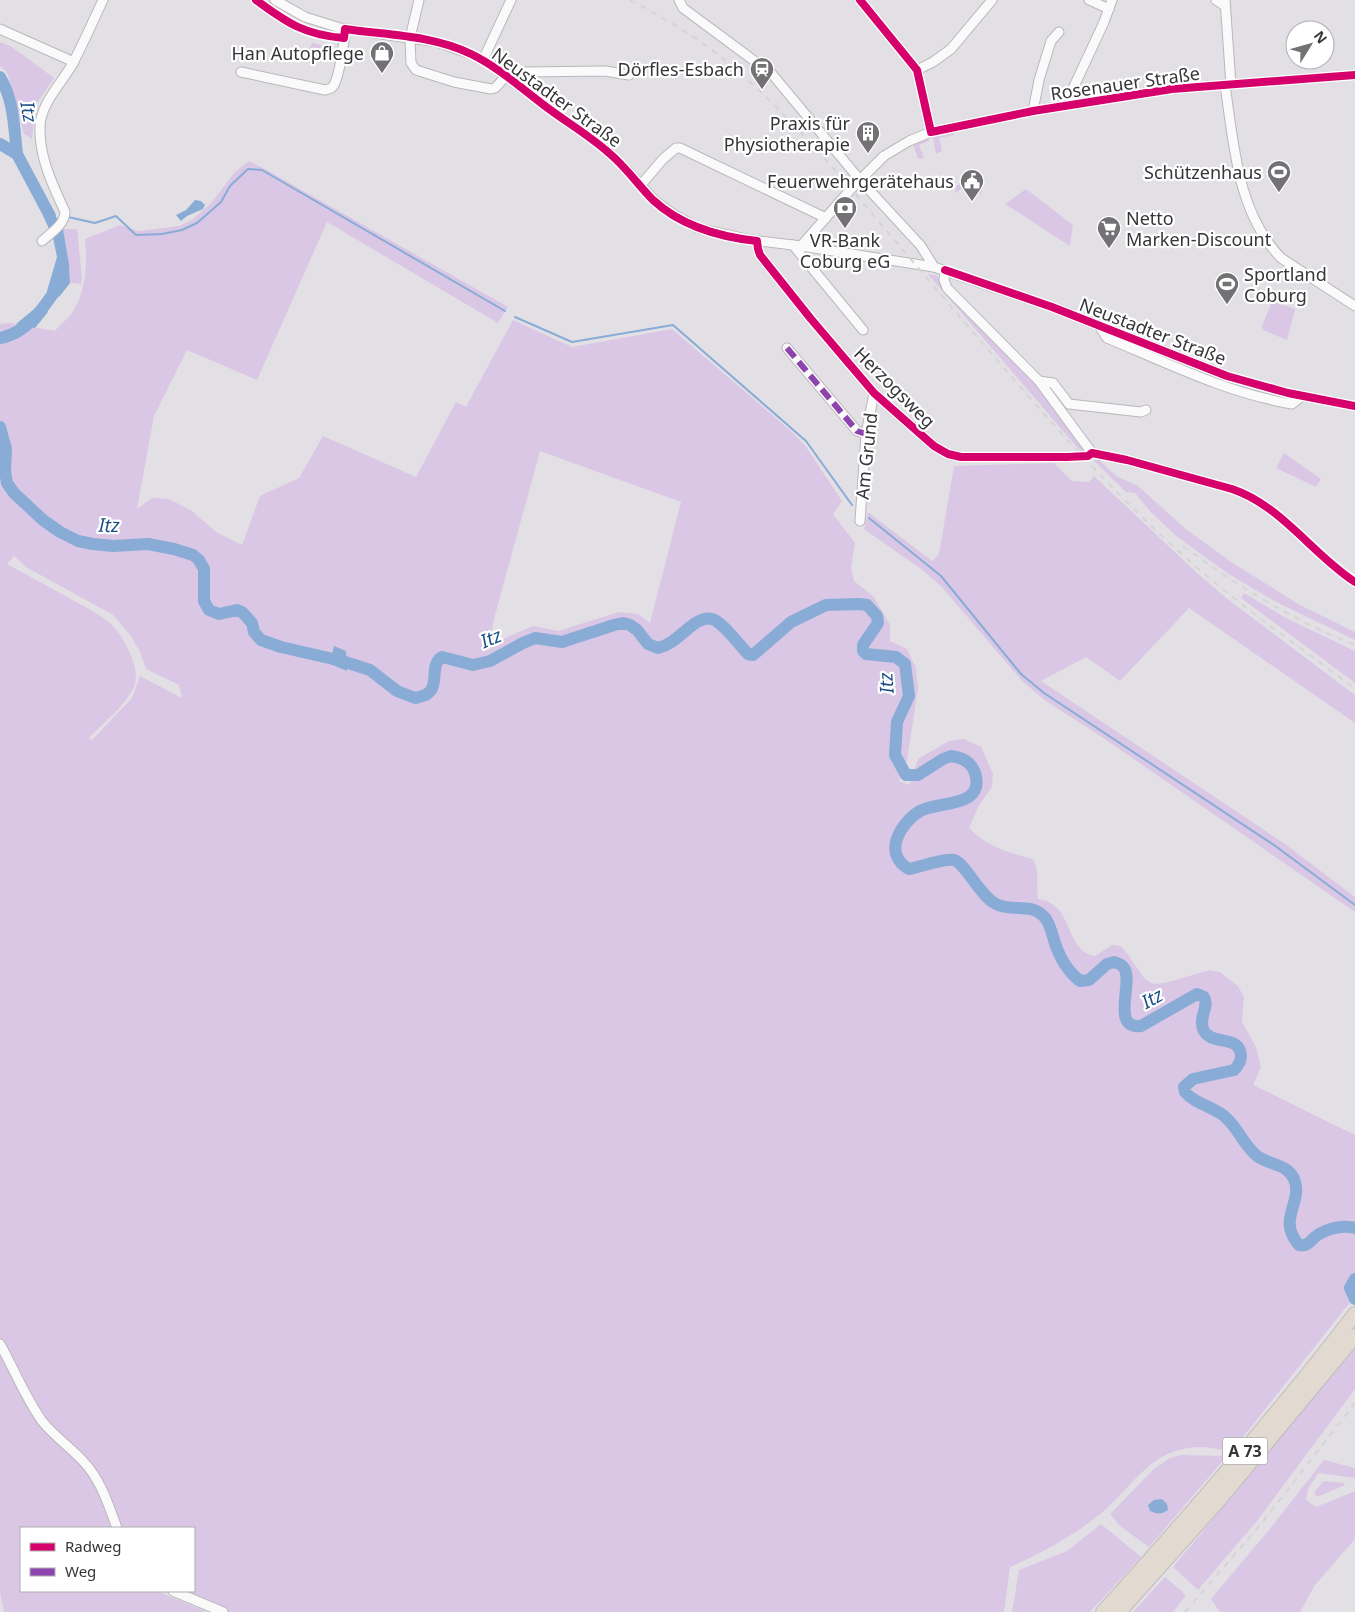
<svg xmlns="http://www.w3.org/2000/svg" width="1355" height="1612" font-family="'Noto Sans',sans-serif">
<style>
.green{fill:#d9c7e5;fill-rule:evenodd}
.water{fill:#89acd6}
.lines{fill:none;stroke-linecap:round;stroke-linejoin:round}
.stream{stroke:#89acd6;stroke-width:2}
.river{stroke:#89acd6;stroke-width:12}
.minor-casing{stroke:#b9b7ba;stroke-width:11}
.highway-casing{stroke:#bdbcbe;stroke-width:16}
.minor{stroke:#fbfafb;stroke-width:9}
.highway{stroke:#e2d9d0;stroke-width:14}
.rail{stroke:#d5d4d5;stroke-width:2;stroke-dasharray:6 6;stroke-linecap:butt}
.quiet{stroke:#8e44ad;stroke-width:6;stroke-dasharray:12 6;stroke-linecap:butt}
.cycleway-casing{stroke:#fff;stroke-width:11}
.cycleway{stroke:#d6006c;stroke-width:8}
.labels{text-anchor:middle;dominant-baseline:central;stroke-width:4.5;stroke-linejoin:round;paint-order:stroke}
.shield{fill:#fff;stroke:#727273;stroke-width:1}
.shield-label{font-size:16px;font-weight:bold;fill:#363537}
.poi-label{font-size:18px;fill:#363537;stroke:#fff;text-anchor:end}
.street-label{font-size:18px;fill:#363537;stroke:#fff}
.water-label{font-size:19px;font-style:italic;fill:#1a4f85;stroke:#fff}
</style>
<rect width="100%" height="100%" fill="#e3e0e5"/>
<!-- green -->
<g class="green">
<polygon points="0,42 12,47 54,78 35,106 32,139 24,134 7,72 0,66"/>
<polygon points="312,43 321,45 319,56 308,52"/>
<polygon points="953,131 954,135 939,138 942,151 936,154 933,136"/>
<polygon points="928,137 929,141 919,145 924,158 918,159 913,144"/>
<path d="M249 161 263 168 508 307 498 323 327 222 257 380 187 350 154 416 137 509 152 498 169 499 192 511 216 532 242 545 260 496 299 478 323 436 416 477 456 402 466 407 513 320 572 347 672 329 792 432 806 447 842 501 833 514 855 543 851 568 854 581 874 597 890 625V641L907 649 916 668 918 688 907 761 899 781 910 785 918 759 949 741 964 739 981 747 993 774 992 787 979 805 969 828C987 847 1008 852 1033 859 1040 871 1036 885 1038 899 1069 903 1065 935 1083 951 1086 954 1091 955 1095 956L1112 945 1120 946 1126 952 1144 978 1153 984 1165 983 1210 970 1220 972 1238 986 1244 997 1242 1022 1256 1047 1261 1067 1253 1085 1355 1135V1296L1231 1452C1221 1450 1210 1447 1200 1447 1149 1448 1134 1487 1099 1515 1071 1537 1042 1553 1010 1567L1004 1612H224L174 1591H194V1528H120L101 1480 80 1452 51 1429 21 1379 0 1338V324L10 323 55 331C61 324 71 316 75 308 87 286 87 263 85 239L120 225 138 231 179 226 192 220 212 202 235 172ZM540 451 681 502 650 623 638 614 619 612 558 631 533 626 489 645 494 619ZM14 556 26 567 113 615 130 635 140 652 146 669 179 685 182 698 140 676 132 698 92 740 89 738C103 723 128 704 135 684 140 667 124 637 112 625 100 614 85 607 71 599 49 587 28 575 7 564Z"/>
<polygon points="984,178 984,182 980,184 982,192 980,194 971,184 968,187 965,185 956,193 955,191 957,185 959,185 959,183 972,180 973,183"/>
<polygon points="1026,189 1073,225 1070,246 1005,204"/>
<polygon points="63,229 77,229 82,277 81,284 70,283 69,264"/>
<polygon points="928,274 937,276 947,292 1037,382 1089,452 1083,454"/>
<polygon points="1272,301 1295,309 1287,340 1263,330 1262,326"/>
<polygon points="1094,304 1136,325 1135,329 1088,311"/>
<polygon points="1284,453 1321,479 1316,487 1276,468"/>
<polygon points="1093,460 1099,460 1116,476 1138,486 1187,530 1231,562 1300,605 1355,632 1355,640 1274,601 1227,573 1176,536 1149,510 1135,493 1126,492"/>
<polygon points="1054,463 1072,481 1089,482 1094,476 1197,573 1225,597 1355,695 1355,723 1189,608 1120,681 1086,657 1041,681 1285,844 1355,897 1355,912 1102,737 1046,701 1023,682 940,585 921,569 864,529 868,512 932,561 939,554 954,466"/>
<polygon points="1244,593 1286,618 1355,651 1355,683 1241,598"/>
<polygon points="1355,1348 1355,1389 1257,1521 1198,1590 1173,1567"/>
<polygon points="0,1352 15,1382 46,1433 75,1457 95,1483 113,1528 21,1528 21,1591 157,1591 207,1612 4,1612 0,1592"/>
<polygon points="1181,1455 1227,1456 1149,1547 1120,1526 1110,1514 1155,1468 1170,1458"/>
<polygon points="1324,1460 1355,1468 1355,1478 1318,1473 1308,1489 1306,1500 1316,1507 1355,1491 1355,1539 1315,1585 1300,1612 1220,1612 1211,1599 1269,1530"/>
<polygon points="1324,1481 1344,1483 1345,1485 1317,1497 1314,1492"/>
<polygon points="1101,1524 1141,1557 1090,1612 1012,1612 1019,1570 1067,1551"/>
<polygon points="1165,1577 1186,1595 1173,1612 1133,1612"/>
</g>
<!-- water -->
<g class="water">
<polygon points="195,200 201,201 205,205 203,209 187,216 181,221 176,215 186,210"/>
<polygon points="37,202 48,202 63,229 69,264 70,283 59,297 47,291 57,257 53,238"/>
<polygon points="39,305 48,312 35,328 16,324"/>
<polygon points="334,646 346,651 347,671 330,664"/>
<path d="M1162 1499 1167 1504 1168 1510C1161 1515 1157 1514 1150 1511L1148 1505 1154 1500Z"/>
</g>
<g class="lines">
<!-- stream -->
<g class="stream">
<polyline points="68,217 95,223 116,216 136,235 162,234 182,230 197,223 221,202 230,186 248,169 262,170 505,311"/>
<polyline points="515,317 572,342 673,325 806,441 852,505"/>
<polyline points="869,518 941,576 1021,674 1044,693 1274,845 1355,905"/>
</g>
<!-- river -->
<g class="river">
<path d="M0 77C14 100 14 128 17 154"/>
<polyline points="0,144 17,154 50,216"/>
<path d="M0 338C29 333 47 303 62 280"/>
<path d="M0 427 6 449 5 471 7 483 14 493 43 520 60 532 78 541 93 544 113 546 148 544 174 549 193 555 199 560 204 569V601L209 610 219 614 237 610 242 612 252 623 254 632 261 640 281 647 342 661 370 670 397 691 415 698C419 697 424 696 427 694 440 686 429 664 442 657L473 665 490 661 523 643 535 638 562 642 614 625 623 623 630 625 637 630 648 644 658 648C672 644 679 636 690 627 695 623 704 617 712 619 724 623 739 645 748 654L753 655 791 622 826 605 859 604 867 605 877 616 878 623 863 645V651L866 654 896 657 905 664 909 696 897 722 895 755 906 775H918L943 759 951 756C962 758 971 761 975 773 986 808 938 801 920 811 900 823 882 854 909 869 920 867 944 858 954 860 966 864 980 896 996 904 1013 913 1032 901 1046 919 1050 925 1052 933 1054 940 1059 957 1066 970 1080 981L1089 980 1107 964 1114 962C1118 963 1122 965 1124 968 1134 982 1110 1029 1141 1026L1197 994 1204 997C1210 1007 1197 1019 1204 1031 1212 1046 1240 1034 1241 1056 1241 1061 1238 1066 1234 1070L1193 1079 1184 1087 1185 1092C1195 1104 1212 1106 1224 1116 1237 1126 1243 1144 1256 1155 1267 1165 1287 1163 1294 1179 1304 1202 1276 1219 1299 1245 1309 1247 1311 1239 1319 1234 1330 1228 1343 1225 1355 1228"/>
<polyline points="1355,1279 1350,1288 1355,1299"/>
</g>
<!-- minor casing -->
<g class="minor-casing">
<g id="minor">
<polyline points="275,0 305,17 340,28 437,42 471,54 493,66 546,107 597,142 620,163 655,201 673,214 698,228 751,240 801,246 934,267 1052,307 1227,376 1288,393 1355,406"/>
<polyline points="419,0 410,38 411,63 416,70 454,82 491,89 495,88 506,76"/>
<polyline points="679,0 683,8 772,74 860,180 921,246 934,267"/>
<polyline points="860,0 917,70 931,132"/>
<polyline points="1089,0 1109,9"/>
<polyline points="1216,0 1225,6"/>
<polyline points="1225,0 1231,85"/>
<polyline points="0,29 74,62"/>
<polyline points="483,60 511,0"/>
<polyline points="917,70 933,62 951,49 992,0"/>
<path d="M241 72 325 90C329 89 332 89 334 85 340 73 344 43 345 29"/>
<polyline points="513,81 519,75 526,72 605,71 629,75"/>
<path d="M1225 85C1234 145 1237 212 1281 258L1355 306"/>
<polyline points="1071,104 1070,95 1104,22 1112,0"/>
<polyline points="1033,111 1039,80 1051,41 1059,32"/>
<polyline points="640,186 663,159 676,148 680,148 826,218"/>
<path d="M42 241C51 233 65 224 65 212 53 185 39 158 40 127 40 104 62 83 73 63 84 42 93 21 103 0"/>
<polyline points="757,241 758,249 760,255 811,319 874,393 934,446 948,454 961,457 1067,457"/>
<polyline points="793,245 863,330"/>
<polyline points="801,246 851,189 884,156 909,141 931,132 1033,111 1172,89 1355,75"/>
<path d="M945 270 944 280 947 288 1039 381 1092 453 1127 460 1232 489C1247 495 1260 501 1272 511"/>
<path d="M1099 326 1107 338C1167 363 1227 393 1292 404L1302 396"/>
<polyline points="787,348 857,431 866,434"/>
<polyline points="1039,381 1053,383 1069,404 1141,412 1146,410"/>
<polyline points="860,521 866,434 874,393"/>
<path d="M0 1344C14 1369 25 1397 42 1421 54 1436 70 1447 83 1461 101 1480 108 1504 117 1528"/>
<polyline points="173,1591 223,1612"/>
</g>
</g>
<!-- highway casing -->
<g class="highway-casing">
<g id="highway">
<path d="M1103 1612C1190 1516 1276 1417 1355 1314"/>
<polyline points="1119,1612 1218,1501 1355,1336"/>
</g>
</g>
<!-- minor -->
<use href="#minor" class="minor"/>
<!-- highway -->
<use href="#highway" class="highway"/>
<!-- rail -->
<g class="rail">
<path d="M630 0C666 19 701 39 732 66 793 118 845 182 897 243 946 301 995 358 1045 415 1103 480 1165 544 1234 598 1273 629 1315 658 1355 689"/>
<path d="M1183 546C1236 585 1294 621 1355 645"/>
<polyline points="1185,1612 1261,1524 1355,1403"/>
</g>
<!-- quiet -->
<polyline class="quiet" points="787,348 857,431 866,434"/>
<!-- cycleway casing -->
<g class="cycleway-casing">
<g id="cycleway">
<path d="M256 0C287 23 305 35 344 38L345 29C386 35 433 35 471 54 498 67 521 88 545 106 566 122 589 135 609 153 626 167 638 185 653 200 681 226 720 237 757 241L758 249 760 255 811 319 874 393 934 446 948 454 961 457H1067L1088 456 1092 453 1127 460 1232 489C1282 506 1312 554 1355 582"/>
<polyline points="860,0 917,70 931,132 1033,111 1172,89 1355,75"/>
<polyline points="945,270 1052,307 1227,376 1288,393 1355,406"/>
</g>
</g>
<!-- cycleway -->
<use href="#cycleway" class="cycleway"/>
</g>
<!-- icons -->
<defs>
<g id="shop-pin" transform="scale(1.25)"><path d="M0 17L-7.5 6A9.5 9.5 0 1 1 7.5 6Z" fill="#737174" stroke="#fff"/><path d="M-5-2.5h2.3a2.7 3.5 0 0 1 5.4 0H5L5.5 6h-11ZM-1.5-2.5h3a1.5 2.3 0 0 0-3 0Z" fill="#fff"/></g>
<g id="station-pin" transform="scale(1.25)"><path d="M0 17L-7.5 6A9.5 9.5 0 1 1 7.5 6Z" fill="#737174" stroke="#fff"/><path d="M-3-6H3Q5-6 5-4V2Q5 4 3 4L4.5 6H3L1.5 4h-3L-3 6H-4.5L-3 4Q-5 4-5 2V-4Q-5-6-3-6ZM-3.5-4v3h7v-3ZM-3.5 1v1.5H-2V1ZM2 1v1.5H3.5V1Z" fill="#fff"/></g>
<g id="building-pin" transform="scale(1.25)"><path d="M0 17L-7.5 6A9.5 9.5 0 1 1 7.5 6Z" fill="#737174" stroke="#fff"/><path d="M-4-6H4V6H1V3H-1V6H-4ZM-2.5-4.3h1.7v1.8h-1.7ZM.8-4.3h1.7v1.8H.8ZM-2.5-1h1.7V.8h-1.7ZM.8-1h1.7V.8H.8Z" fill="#fff"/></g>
<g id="stadium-pin" transform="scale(1.25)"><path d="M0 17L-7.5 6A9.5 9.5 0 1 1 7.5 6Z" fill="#737174" stroke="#fff"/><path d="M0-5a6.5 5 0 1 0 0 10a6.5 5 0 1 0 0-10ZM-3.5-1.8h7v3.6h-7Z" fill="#fff"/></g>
<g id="civic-pin" transform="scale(1.25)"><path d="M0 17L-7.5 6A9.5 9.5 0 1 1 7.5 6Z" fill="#737174" stroke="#fff"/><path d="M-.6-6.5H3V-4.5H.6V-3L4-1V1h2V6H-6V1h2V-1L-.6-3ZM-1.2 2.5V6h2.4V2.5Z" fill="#fff"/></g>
<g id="bank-pin" transform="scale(1.25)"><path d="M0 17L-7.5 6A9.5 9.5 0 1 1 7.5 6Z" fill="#737174" stroke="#fff"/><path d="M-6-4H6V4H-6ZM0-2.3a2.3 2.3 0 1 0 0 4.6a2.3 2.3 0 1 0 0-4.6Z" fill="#fff"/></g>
<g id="supermarket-pin" transform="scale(1.25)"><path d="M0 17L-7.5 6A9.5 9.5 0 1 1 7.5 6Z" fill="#737174" stroke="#fff"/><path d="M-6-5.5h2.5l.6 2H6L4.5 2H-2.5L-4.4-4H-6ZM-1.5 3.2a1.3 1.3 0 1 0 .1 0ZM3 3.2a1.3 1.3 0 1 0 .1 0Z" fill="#fff"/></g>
</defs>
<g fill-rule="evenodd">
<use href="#shop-pin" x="382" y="53"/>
<use href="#station-pin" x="762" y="69"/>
<use href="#building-pin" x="868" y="133"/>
<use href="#stadium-pin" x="1279" y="172"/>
<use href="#civic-pin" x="972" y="181"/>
<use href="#bank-pin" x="845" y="208"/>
<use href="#supermarket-pin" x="1109" y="228"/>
<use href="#stadium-pin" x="1227" y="284"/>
</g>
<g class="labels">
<!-- shield labels -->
<rect class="shield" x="1222.5" y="1437.5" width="45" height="27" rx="4"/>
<g class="shield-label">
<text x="1245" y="1451">A 73</text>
</g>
<!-- poi labels -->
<g class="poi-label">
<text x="364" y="53">Han Autopflege</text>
<text x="744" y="69">Dörfles-Esbach</text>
<text x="850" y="123">Praxis für<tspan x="850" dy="21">Physiotherapie</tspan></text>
<text x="1262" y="172">Schützenhaus</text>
<text x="954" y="181">Feuerwehrgerätehaus</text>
<text x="1126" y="218" text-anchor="start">Netto<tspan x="1126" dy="21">Marken-Discount</tspan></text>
<text x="845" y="240" text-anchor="middle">VR-Bank<tspan x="845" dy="21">Coburg eG</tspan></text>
<text x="1244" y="274" text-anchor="start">Sportland<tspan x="1244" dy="21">Coburg</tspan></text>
</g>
<!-- street labels -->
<g class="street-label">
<text transform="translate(1125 83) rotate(-8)">Rosenauer Straße</text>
<text transform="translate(557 97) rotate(36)">Neustadter Straße</text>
<text transform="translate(1153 331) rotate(21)">Neustadter Straße</text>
<text transform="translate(895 387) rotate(45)">Herzogsweg</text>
<text transform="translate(866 456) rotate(-84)">Am Grund</text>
</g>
<!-- water labels -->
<g class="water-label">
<text transform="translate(29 112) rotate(79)">Itz</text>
<text transform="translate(109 525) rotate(1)">Itz</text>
<text transform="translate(491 638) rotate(-23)">Itz</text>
<text transform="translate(886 683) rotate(-94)">Itz</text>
<text transform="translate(1152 998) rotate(-29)">Itz</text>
</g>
</g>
<!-- legend -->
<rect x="20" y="1527" width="175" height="65" fill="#ffffff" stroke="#afaeaf"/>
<rect x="30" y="1543" width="25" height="8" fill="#d6006c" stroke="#afaeaf"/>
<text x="65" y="1552" font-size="15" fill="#363537">Radweg</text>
<rect x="30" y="1568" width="25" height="8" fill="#8e44ad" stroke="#afaeaf"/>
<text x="65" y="1577" font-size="15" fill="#363537">Weg</text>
<!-- north arrow -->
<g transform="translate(1310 45) rotate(53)"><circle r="24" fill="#ffffff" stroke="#afaeaf"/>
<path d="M0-4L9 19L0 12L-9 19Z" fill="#737174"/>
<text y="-8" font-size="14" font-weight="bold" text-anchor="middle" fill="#363537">N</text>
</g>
</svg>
